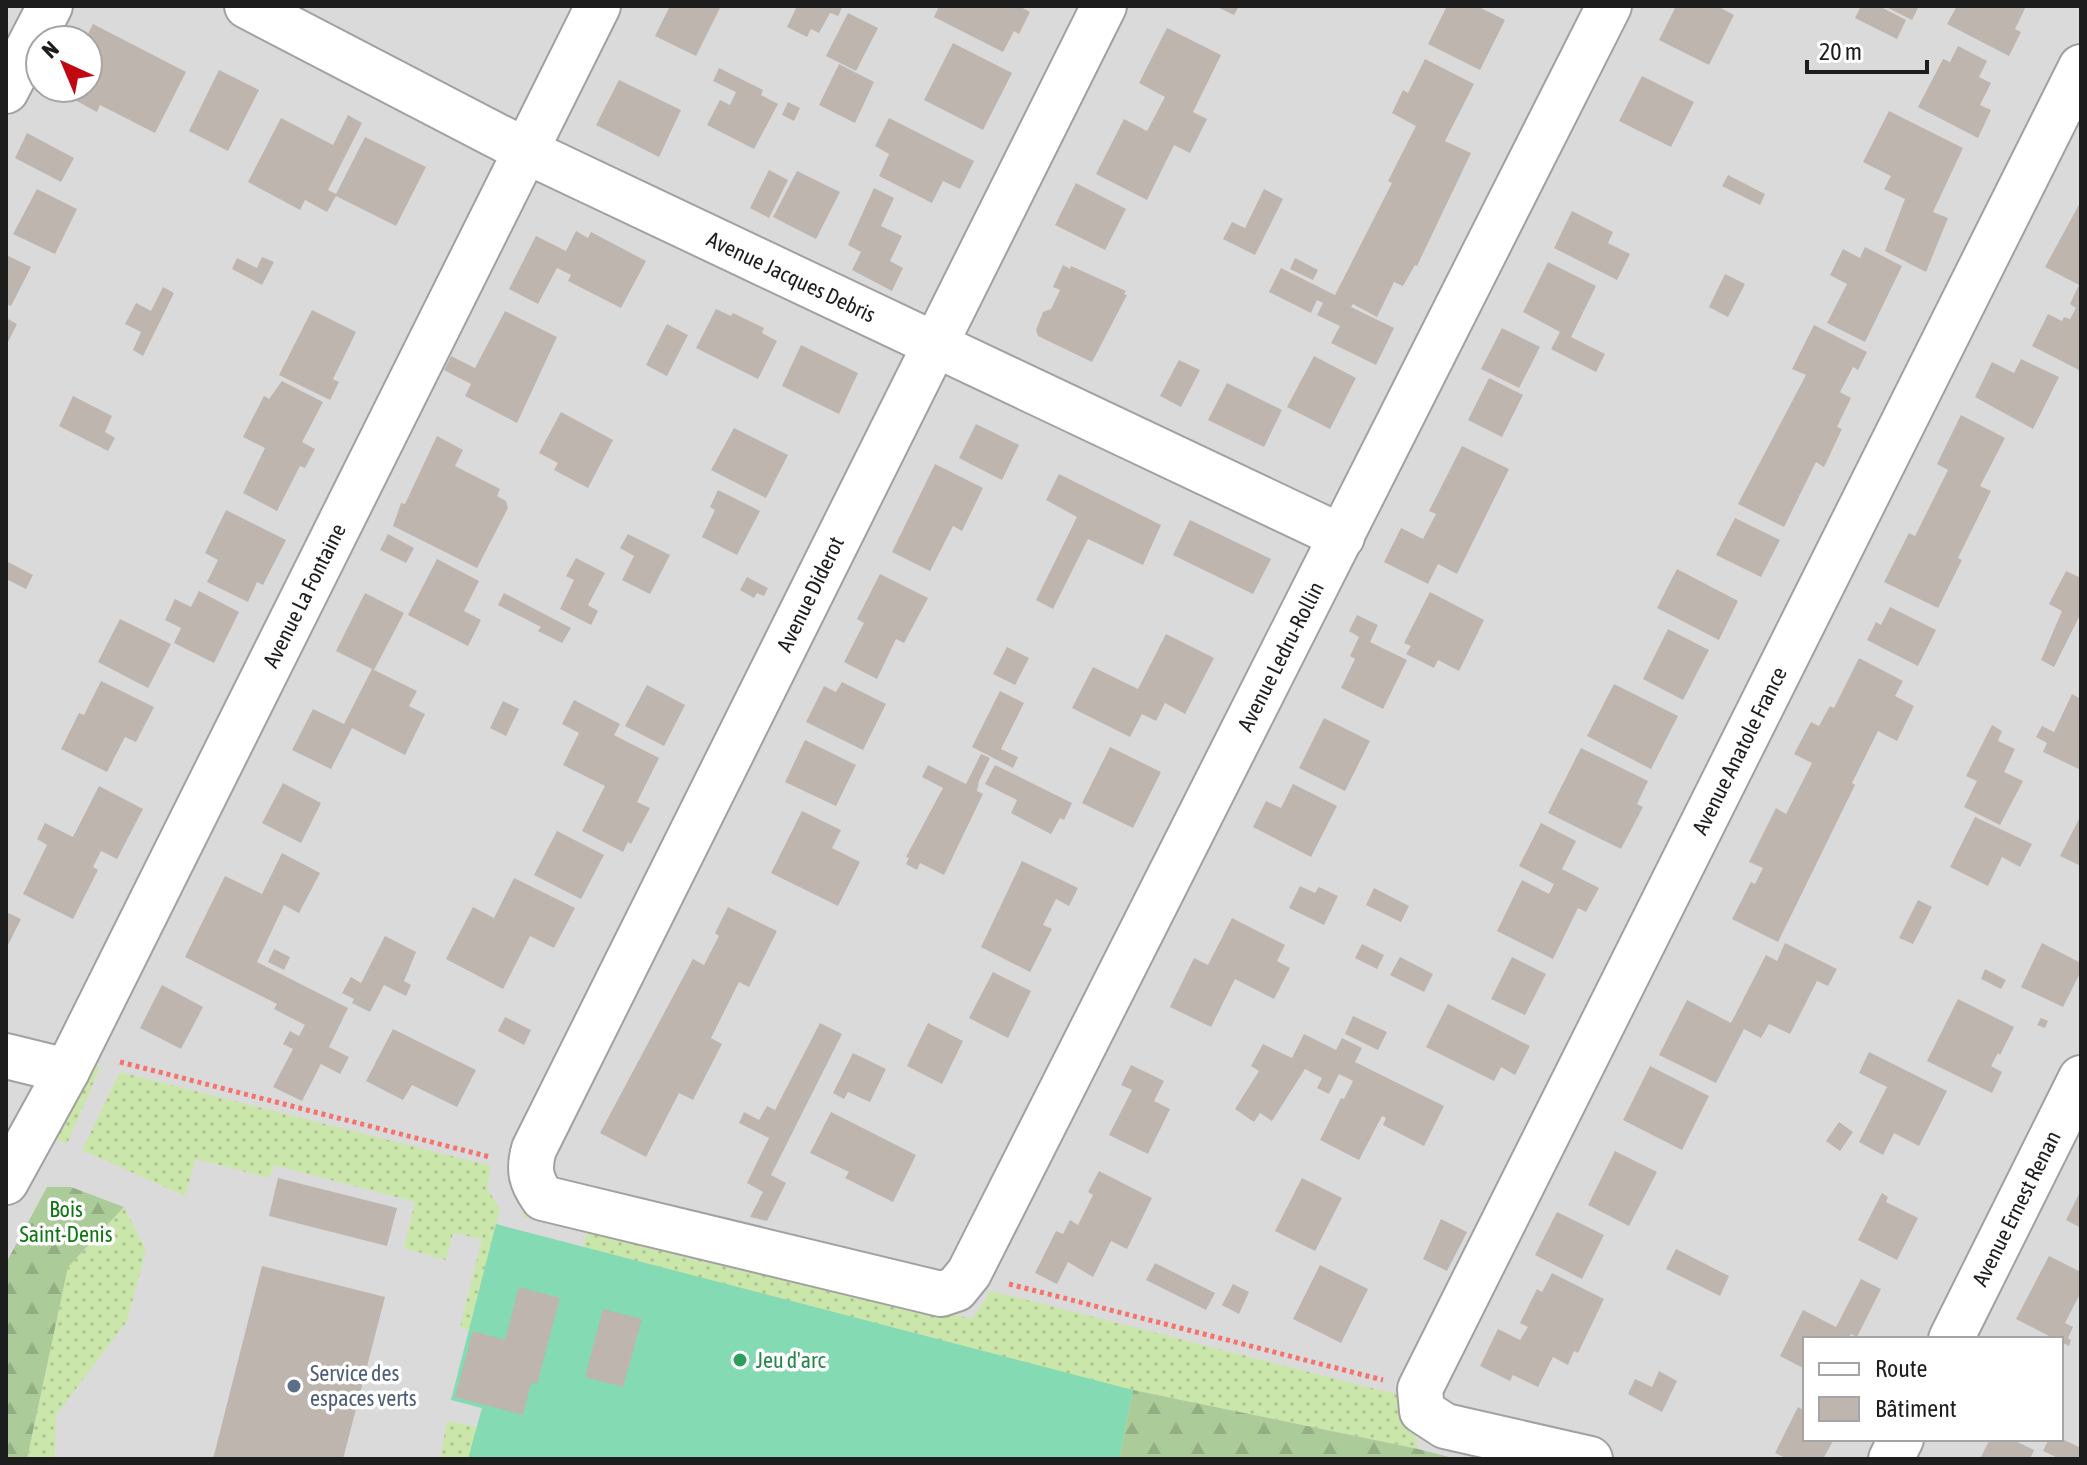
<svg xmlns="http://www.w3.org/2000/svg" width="2087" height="1465" font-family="'Asap Condensed',sans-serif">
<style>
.residential{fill:#dbdada;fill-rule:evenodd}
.grass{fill:url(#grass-dots)}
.forest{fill:url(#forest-firs)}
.pitch{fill:#83dab3}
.building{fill:#beb5af}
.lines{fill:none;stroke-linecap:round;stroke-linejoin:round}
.minor-casing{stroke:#a1a1a1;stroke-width:48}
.path{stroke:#f4736d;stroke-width:5;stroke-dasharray:4 4;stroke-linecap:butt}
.minor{stroke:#fff;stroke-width:44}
.leisure-dot{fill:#2e9e5b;stroke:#fff;stroke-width:3}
.service-dot{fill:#5c6f8a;stroke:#fff;stroke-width:3}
.labels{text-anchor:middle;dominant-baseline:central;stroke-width:7;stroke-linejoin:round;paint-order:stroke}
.street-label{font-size:22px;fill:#1d1d1d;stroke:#fff}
.park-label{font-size:22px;fill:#0f7612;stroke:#fff}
.leisure-label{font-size:22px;fill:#27864d;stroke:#fff;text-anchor:start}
.service-label{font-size:22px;fill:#4e5e75;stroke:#fff;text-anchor:start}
</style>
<defs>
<pattern id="grass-dots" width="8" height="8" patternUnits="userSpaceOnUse" patternTransform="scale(2)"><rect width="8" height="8" fill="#cbe6aa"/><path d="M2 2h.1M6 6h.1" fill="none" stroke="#aec592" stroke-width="1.8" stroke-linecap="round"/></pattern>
<pattern id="forest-firs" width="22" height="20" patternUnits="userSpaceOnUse" patternTransform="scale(2)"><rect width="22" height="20" fill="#abcb99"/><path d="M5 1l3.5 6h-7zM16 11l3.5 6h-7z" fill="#93ae83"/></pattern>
</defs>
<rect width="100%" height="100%" fill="#ede9e3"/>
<!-- residential -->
<path class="residential" d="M6 6H2081V1459H6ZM40 40H88V88H40ZM1805 1339H2061V1439H1805Z"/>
<!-- grass -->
<g class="grass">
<polygon points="85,1062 100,1067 67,1144 54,1138"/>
<polygon points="120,1072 491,1166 487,1188 500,1209 469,1330 460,1327 482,1239 453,1233 446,1260 404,1248 415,1202 274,1165 269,1178 196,1159 185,1196 82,1150"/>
<polygon points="526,1205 972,1319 991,1291 1407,1397 1418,1449 1133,1390 1119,1459 440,1459 447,1421 539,1438 587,1232 523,1217"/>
<polygon points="124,1207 146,1250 127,1321 56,1415 55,1459 27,1459 68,1267"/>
</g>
<!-- forest -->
<g class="forest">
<polygon points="47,1187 71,1187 124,1207 68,1267 27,1459 6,1459 6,1263"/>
<polygon points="1133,1390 1418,1449 1457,1459 1119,1459"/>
</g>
<!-- pitch -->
<polygon class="pitch" points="496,1224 1133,1390 1119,1459 468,1459 482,1408 451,1400"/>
<!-- building -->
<g class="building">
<polygon points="670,6 721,6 696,56 655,36"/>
<polygon points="797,6 843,6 838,16 830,13 819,33 811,29 807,37 787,27"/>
<polygon points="939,6 1019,6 1030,12 1019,34 1014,31 1003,52 934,17"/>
<polygon points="1215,6 1239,6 1234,15"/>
<polygon points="1447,6 1477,6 1505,20 1480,70 1428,44"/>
<polygon points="1676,6 1717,6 1734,15 1709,65 1659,40"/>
<polygon points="1861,6 1879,6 1906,20 1897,39 1855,18"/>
<polygon points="1884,6 1919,6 1912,20"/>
<polygon points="1957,6 2026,6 2015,29 2021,32 2009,56 1947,24"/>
<polygon points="848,13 878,28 856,71 826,56"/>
<polygon points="93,24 186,72 155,133 100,105 97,112 60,92 62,88 88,88 88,40 85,40"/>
<polygon points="1167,28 1221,55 1193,112 1207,119 1190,153 1174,145 1147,200 1096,174 1124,119 1147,131 1165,97 1139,83"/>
<polygon points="953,43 1012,73 983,130 924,100"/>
<polygon points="1958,46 1987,61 1979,77 1991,83 1980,105 1991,110 1978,138 1918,107 1943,59 1950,62"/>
<polygon points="1425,59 1474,84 1445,141 1471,153 1417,266 1415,265 1403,286 1394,282 1377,317 1353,304 1351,307 1394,328 1376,365 1331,343 1340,326 1317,315 1323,303 1317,300 1311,313 1269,292 1281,268 1335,295 1392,183 1388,181 1416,126 1392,113 1403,90 1408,93"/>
<polygon points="839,64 874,82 855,123 819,105"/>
<polygon points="719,68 763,90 761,95 778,104 754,149 707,125 720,100 730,105 736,92 713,81"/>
<polygon points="219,70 259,90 228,151 189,131"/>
<polygon points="1642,76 1694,102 1671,147 1619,121"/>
<polygon points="619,80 681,110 659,157 596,125"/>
<polygon points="788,102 800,108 794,121 782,115"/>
<polygon points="1889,111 1963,148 1933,212 1948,218 1926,272 1885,251 1905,199 1884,189 1891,176 1863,162"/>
<polygon points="348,115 362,123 328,190 336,194 365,137 426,167 396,226 336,196 327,212 305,200 300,210 248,182 281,118 333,145"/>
<polygon points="889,118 974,161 960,189 943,181 932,203 879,176 889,154 875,146"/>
<polygon points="27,133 74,158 61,182 15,158"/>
<polygon points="769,170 788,180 769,218 750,208"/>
<polygon points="797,171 840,192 816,239 773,217"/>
<polygon points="1728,175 1765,194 1760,205 1722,186"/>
<polygon points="1076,183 1126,209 1105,250 1055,225"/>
<polygon points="874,188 894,198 881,226 902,236 890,261 903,268 892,291 852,270 861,252 848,245"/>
<polygon points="37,189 77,209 55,254 13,234"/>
<polygon points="1264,189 1283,199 1255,255 1223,239 1232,222 1245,228"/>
<polygon points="2081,201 2081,371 2032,346 2048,314 2062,321 2064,317 2070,319 2076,308 2070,304 2079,285 2045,267"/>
<polygon points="1572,211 1613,232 1608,243 1630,254 1617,280 1554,248"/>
<polygon points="576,231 588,238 591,232 646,261 621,308 568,281 571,275 557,268 538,304 509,289 536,236 566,251"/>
<polygon points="1865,247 1902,266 1865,342 1827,323 1847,284 1830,275 1843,249 1860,258"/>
<polygon points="6,255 31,267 11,306 6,304"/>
<polygon points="262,257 274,262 262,285 232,269 237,258 257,268"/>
<polygon points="1295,258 1318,270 1313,280 1290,269"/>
<polygon points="1548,262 1596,286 1571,337 1605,354 1596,372 1551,349 1560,332 1523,312"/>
<polygon points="1063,265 1070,269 1071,266 1126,291 1124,294 1127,295 1092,362 1038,336 1036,330 1043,312 1051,309 1060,290 1053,287"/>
<polygon points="1725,274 1745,284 1728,317 1709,307"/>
<polygon points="163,287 174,293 143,356 133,350 141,332 125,324 136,303 151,311"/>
<polygon points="716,309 731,316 733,313 764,328 762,333 777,341 758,379 696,348"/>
<polygon points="312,310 356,332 333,379 339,382 330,400 279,375"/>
<polygon points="505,311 557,337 517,423 465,396 471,384 444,370 451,356 475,368"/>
<polygon points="6,318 17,324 6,346"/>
<polygon points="667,324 688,335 667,376 646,365"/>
<polygon points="1814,325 1867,352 1858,370 1853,367 1840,392 1851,398 1837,427 1842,429 1824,467 1816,462 1784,527 1738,504 1806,375 1792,369"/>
<polygon points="1502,328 1540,347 1519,388 1481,369"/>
<polygon points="801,345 858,373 839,414 782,386"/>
<polygon points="1314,356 1356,378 1330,429 1287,407"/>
<polygon points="2021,359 2059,377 2033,429 1975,397 1992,362 2014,373"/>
<polygon points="1179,360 1200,370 1181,407 1160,396"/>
<polygon points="1489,378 1523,395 1502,437 1468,420"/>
<polygon points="282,381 323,402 302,442 315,449 305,468 300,466 277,511 243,493 265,448 243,437 264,396 269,399"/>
<polygon points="1227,383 1282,410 1264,447 1208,420"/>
<polygon points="73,396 112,416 105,432 115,438 108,451 59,426"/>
<polygon points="561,412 613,440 588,488 554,470 558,463 539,453"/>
<polygon points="1961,415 2005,438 1980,486 1991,491 1958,558 1962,560 1938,608 1884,582 1909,533 1915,536 1948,470 1937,464"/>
<polygon points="976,424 1019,445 1002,480 959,458"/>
<polygon points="734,428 788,455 766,498 711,470"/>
<polygon points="437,436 463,450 455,466 500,489 497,496 506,501 508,508 477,568 393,526 401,503 405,504"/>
<polygon points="1462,446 1509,469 1457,574 1438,564 1428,584 1384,562 1401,528 1423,539 1436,514 1429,511"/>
<polygon points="935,464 983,488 962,531 953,526 930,571 892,552"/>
<polygon points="1059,474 1161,525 1143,565 1088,539 1053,609 1036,600 1077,517 1046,500"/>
<polygon points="718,490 760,511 737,555 702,537 715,510 710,507"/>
<polygon points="226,510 286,540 263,585 257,582 248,602 207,582 218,560 205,553"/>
<polygon points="1735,518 1780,540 1761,577 1716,555"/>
<polygon points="1190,520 1271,559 1253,594 1173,555"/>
<polygon points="388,534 414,548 406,563 380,550"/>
<polygon points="628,534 670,555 650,594 622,580 634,556 620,548"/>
<polygon points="576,558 605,573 588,605 598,611 591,625 560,609 574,580 566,576"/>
<polygon points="437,559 479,581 464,611 481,620 468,646 408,615"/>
<polygon points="6,561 33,575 26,589 6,579"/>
<polygon points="1677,569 1738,601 1719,640 1657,608"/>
<polygon points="2066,571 2081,578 2081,613 2054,667 2041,660 2062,611 2049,604"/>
<polygon points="880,574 928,598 904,643 896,639 877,679 844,662 864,623 857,619"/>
<polygon points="747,577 768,588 764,596 757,593 754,598 740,590"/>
<polygon points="199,591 239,612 214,663 174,643 181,628 165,620 175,599 191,607"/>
<polygon points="1430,592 1484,620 1459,671 1438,660 1434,668 1406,654 1411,646 1404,643"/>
<polygon points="365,593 404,613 374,670 417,691 409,706 425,714 405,755 352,728 331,769 292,750 313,709 344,724 372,669 336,651"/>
<polygon points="504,593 571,628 562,643 538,631 541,627 498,605"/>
<polygon points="1890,607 1936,630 1918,666 1867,640 1876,622 1881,625"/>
<polygon points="1357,615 1378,625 1370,642 1407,660 1383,709 1341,688 1355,659 1350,656 1359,637 1349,631"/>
<polygon points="120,619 171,644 148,688 98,662"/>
<polygon points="1668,629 1709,650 1683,700 1643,679"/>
<polygon points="1166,634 1214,658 1185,714 1165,703 1156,721 1142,714 1130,737 1072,708 1093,667 1138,689"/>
<polygon points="1007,647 1029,658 1015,685 993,674"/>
<polygon points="1859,658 1903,681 1895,696 1914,706 1897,741 1878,731 1852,783 1855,785 1778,942 1732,919 1751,882 1755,884 1763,868 1749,862 1776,808 1786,814 1812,763 1794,754 1811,722 1819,726 1830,706 1834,708"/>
<polygon points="101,681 154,707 136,742 125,737 107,772 61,749 79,713 84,715"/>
<polygon points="842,682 886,704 863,750 806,722 824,686 836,692"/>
<polygon points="1614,684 1678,716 1651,769 1587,736"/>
<polygon points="647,685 685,705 664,746 625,726"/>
<polygon points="1000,691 1024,703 1001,749 1018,757 1013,768 972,747"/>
<polygon points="2072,694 2081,699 2081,770 2043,752 2047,743 2036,737 2042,726 2054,732"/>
<polygon points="574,700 620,724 614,735 659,758 637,802 650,808 631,844 628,842 623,852 582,831 605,786 563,765 579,733 562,724"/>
<polygon points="503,701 519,709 506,736 490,728"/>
<polygon points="1324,718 1370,741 1345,791 1299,768"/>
<polygon points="1992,725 2002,731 1998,741 2015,749 2004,772 2023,781 2000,825 1964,807 1977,781 1966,776"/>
<polygon points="805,740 856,765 836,806 785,782"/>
<polygon points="1110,747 1161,772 1133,828 1082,803"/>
<polygon points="1581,748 1648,781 1637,804 1643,807 1621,849 1548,813"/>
<polygon points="981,754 990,758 979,781 977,791 983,794 944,875 920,863 917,870 906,864 909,858 906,857 943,788 922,777 928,765 966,784"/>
<polygon points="995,765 1072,803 1064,820 1060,818 1051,834 1011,813 1017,800 985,784"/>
<polygon points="283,783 321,803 301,843 262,823"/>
<polygon points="1293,784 1337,806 1311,857 1253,827 1266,801 1281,808"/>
<polygon points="99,786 143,809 117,859 101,851 93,867 98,870 73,919 23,894 47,845 37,839 45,823 73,837"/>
<polygon points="802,811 841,830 832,848 860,862 838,906 771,873"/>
<polygon points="2081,815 2081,866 2060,856"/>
<polygon points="1975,817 2032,844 2020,867 2002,857 1988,886 1950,867"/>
<polygon points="1541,823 1576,841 1562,869 1599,888 1586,912 1578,908 1553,959 1497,931 1522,880 1549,894 1554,884 1519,866"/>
<polygon points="557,831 604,855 581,899 534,875"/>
<polygon points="282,853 320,873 299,913 284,905 257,962 348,1008 329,1047 349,1057 340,1074 321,1064 302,1101 273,1087 293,1049 283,1044 290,1031 299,1036 305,1025 274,1009 277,1004 185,957 225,876 262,894"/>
<polygon points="1022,861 1078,888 1069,906 1056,899 1043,925 1052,929 1030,972 981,947"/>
<polygon points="514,878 575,908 554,948 530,936 503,989 446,959 473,907 494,918"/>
<polygon points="1300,886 1315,893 1319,887 1338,896 1324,925 1289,908"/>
<polygon points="1374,888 1409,906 1401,922 1366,905"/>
<polygon points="1918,900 1932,907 1913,944 1899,938"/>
<polygon points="728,907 777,931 749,987 739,982 711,1038 722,1044 693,1100 679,1093 646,1157 600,1133 693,959 704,965 719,936 715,933"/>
<polygon points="6,912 21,919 6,949"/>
<polygon points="1232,918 1285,945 1277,961 1290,968 1274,999 1235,979 1211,1027 1170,1007 1194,958 1208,965"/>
<polygon points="385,936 416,952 404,981 411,985 406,996 384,985 370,1012 352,1003 354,999 342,993 351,977 361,983"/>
<polygon points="1785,943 1837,969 1828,986 1817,981 1790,1034 1769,1024 1761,1038 1744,1029 1716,1083 1659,1055 1687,1000 1731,1023 1766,955 1777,961"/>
<polygon points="2042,943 2081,963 2081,971 2063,1007 2021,987"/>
<polygon points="1362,944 1384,955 1377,969 1355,958"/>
<polygon points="274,949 290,957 284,970 268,962"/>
<polygon points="1400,957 1433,974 1424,992 1390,975"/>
<polygon points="1512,957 1546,974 1525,1015 1491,999"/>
<polygon points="1985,969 2006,980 2001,989 1981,979"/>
<polygon points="993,972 1031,991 1008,1038 969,1018"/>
<polygon points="162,985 203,1007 181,1049 140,1028"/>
<polygon points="1958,999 2014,1027 2000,1055 1998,1053 1991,1066 2002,1072 1992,1093 1927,1061"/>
<polygon points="1448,1004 1530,1046 1515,1075 1501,1067 1494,1081 1426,1047"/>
<polygon points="1353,1016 1387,1032 1378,1050 1345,1034"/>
<polygon points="505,1017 531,1030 524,1045 498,1031"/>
<polygon points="2041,1018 2048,1021 2045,1028 2037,1025"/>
<polygon points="820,1023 842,1034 771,1175 786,1183 767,1221 750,1217 763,1192 747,1183 769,1138 739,1123 744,1112 759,1120 767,1106 775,1110"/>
<polygon points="928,1023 963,1041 942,1084 907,1066"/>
<polygon points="393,1029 476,1070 457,1107 412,1085 403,1100 366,1081"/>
<polygon points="1304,1034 1336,1050 1342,1038 1362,1048 1355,1062 1444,1106 1424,1146 1383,1125 1386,1118 1382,1116 1359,1160 1320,1140 1341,1098 1344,1099 1353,1081 1339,1074 1329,1094 1317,1088 1322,1078 1305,1069 1272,1121 1260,1113 1254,1122 1235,1109 1259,1071 1251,1066 1263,1044 1292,1058"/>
<polygon points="1869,1052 1947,1091 1919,1146 1894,1133 1883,1155 1859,1142 1887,1087 1859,1073"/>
<polygon points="853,1053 886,1069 870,1102 848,1092 844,1099 833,1093"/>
<polygon points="1131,1065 1164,1081 1154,1101 1170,1109 1148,1154 1109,1135 1132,1090 1121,1085"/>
<polygon points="1650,1066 1709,1096 1682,1150 1623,1120"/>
<polygon points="831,1112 916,1155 893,1202 845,1178 849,1172 810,1153"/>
<polygon points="1839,1122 1853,1132 1840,1151 1826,1141"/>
<polygon points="1615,1151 1657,1172 1629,1226 1588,1205"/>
<polygon points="1099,1171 1152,1198 1127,1249 1111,1241 1093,1277 1068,1262 1057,1284 1035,1273 1056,1231 1063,1234 1070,1220 1078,1225 1093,1195 1088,1192"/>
<polygon points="278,1178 397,1208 387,1246 269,1216"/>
<polygon points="1302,1178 1342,1198 1315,1251 1275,1231"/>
<polygon points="2081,1190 2081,1228 2066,1220"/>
<polygon points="1882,1193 1888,1197 1886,1202 1918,1218 1897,1260 1858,1240"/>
<polygon points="1557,1212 1604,1235 1582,1279 1535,1255"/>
<polygon points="1441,1219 1467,1232 1447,1271 1423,1259"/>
<polygon points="1676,1249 1729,1276 1720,1296 1666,1269"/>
<polygon points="2049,1256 2081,1272 2081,1292 2065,1323 2073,1327 2068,1338 2071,1340 2069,1346 2061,1342 2061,1339 2055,1339 2016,1319"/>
<polygon points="1155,1263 1215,1293 1206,1310 1146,1280"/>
<polygon points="1320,1265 1368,1289 1341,1343 1293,1319"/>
<polygon points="262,1266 385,1297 343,1459 213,1459"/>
<polygon points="1552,1273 1604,1299 1578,1353 1574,1351 1568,1365 1553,1357 1538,1387 1513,1375 1510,1381 1480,1366 1498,1329 1520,1340 1528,1327 1520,1323 1537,1289 1542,1292"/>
<polygon points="1861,1279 1881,1289 1857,1337 1851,1334 1848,1339 1805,1339 1805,1369 1780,1356 1803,1310 1836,1327"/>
<polygon points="1233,1284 1249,1292 1239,1314 1222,1305"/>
<polygon points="519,1287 560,1298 537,1384 531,1383 523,1415 455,1397 473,1331 505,1340"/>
<polygon points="603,1309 642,1319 623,1387 585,1377"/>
<polygon points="1659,1371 1677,1381 1662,1412 1628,1394 1635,1379 1652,1387"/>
<polygon points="1798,1407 1805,1411 1805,1439 1834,1439 1823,1459 1788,1459 1775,1453"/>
<polygon points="1990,1439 2011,1439 2034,1450 2030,1459 1980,1459"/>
<polygon points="2049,1439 2062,1439 2081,1448 2081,1459 2060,1459 2043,1451"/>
</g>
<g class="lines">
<!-- minor casing -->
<g class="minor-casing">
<g id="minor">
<path id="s1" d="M247 6 526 151 1342 537"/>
<path id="s2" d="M1104 6 534 1149C528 1170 531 1181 543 1198L941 1294 956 1289 969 1273 1609 6"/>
<polyline points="6,91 50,6"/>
<polyline points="6,1056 67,1071"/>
<path id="s3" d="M6 1182 67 1071 598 6"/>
<path id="s4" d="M1951 1339 2081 1078"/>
<path id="s5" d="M1590 1459 1445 1426 1422 1411 1420 1389 2081 67"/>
<polyline points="1891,1459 1901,1439"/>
</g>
</g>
<!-- path -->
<g class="path">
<polyline points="120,1062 490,1157"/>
<polyline points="1009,1284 1383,1380"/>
</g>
<!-- minor -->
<use href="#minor" class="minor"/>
</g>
<!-- markers -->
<circle class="leisure-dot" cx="740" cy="1360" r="8"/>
<circle class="service-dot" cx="294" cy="1386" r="8"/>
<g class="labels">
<!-- street labels -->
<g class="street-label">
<text stroke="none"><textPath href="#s1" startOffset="608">Avenue Jacques Debris</textPath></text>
<text transform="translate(810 594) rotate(-64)">Avenue Diderot</text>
<text stroke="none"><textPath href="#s3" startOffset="658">Avenue La Fontaine</textPath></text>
<text stroke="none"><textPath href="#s2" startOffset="2466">Avenue Ledru-Rollin</textPath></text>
<text stroke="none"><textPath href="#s5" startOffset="912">Avenue Anatole France</textPath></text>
<text stroke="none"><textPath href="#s4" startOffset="146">Avenue Ernest Renan</textPath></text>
</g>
<!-- park labels -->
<g class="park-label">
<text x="66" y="1209">Bois<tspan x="66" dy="25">Saint-Denis</tspan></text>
</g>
<!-- leisure labels -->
<g class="leisure-label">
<text x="756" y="1360">Jeu d'arc</text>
</g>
<!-- service labels -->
<g class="service-label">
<text x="310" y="1373">Service des<tspan x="310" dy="25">espaces verts</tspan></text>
</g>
</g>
<!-- border -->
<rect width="2087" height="1465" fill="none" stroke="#1d1d1d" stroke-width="16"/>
<!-- legend -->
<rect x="1803" y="1337" width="260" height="104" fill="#ffffff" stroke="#a5a5a5" stroke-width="2"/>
<rect x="1819" y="1363" width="40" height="12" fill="#ffffff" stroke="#a5a5a5" stroke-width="2"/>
<text x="1875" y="1377" font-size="24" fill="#1d1d1d">Route</text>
<rect x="1819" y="1397" width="40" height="24" fill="#beb5af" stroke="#a5a5a5" stroke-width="2"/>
<text x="1875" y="1417" font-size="24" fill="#1d1d1d">Bâtiment</text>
<!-- north arrow -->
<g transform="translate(64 64) rotate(316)"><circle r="38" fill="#ffffff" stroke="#a5a5a5" stroke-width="2"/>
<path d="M0-6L14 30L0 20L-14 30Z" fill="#c10812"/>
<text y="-12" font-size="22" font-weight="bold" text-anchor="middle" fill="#1d1d1d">N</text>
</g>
<!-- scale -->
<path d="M1807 60v12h120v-12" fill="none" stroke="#1d1d1d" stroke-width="4"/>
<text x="1819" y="60" font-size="24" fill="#1d1d1d" stroke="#ffffff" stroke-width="6" paint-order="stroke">20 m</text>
</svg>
